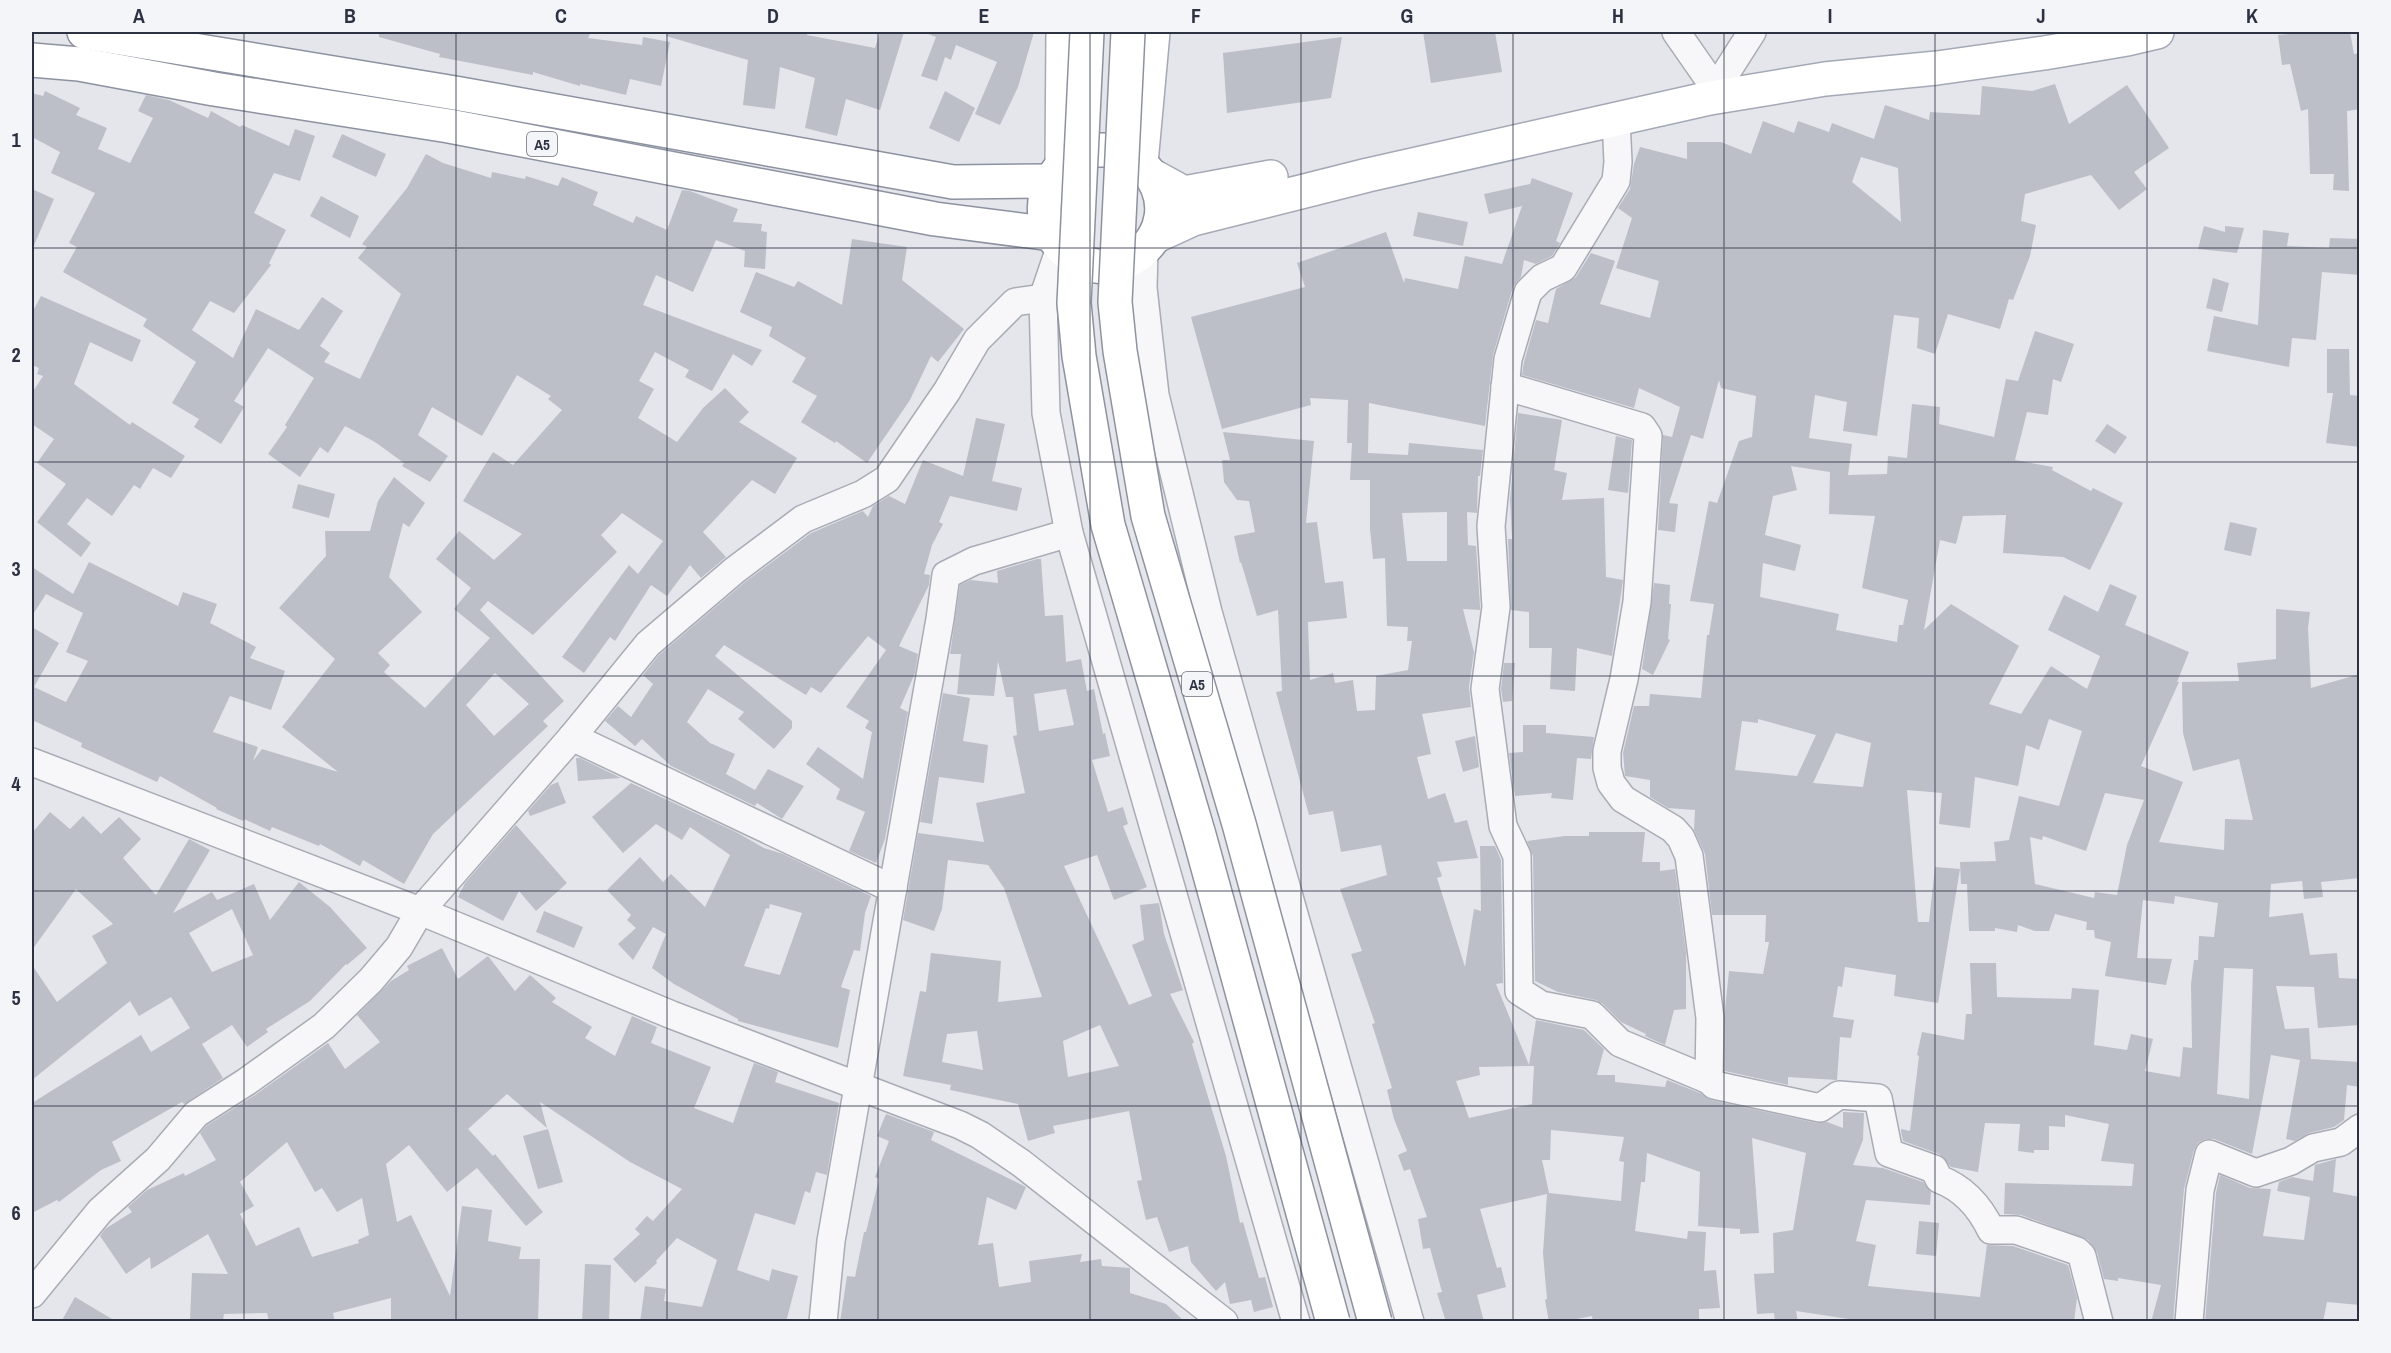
<svg xmlns="http://www.w3.org/2000/svg" width="2391" height="1353" font-family="'Archivo Narrow',sans-serif">
<style>
.building{fill:#bcbfc8;fill-rule:evenodd}
.lines{fill:none;stroke-linecap:round;stroke-linejoin:round}
.minor-casing{stroke:#a9acb5;stroke-width:30}
.major-casing{stroke:#a4a9b6;stroke-width:36}
.highway-casing{stroke:#8d92a1;stroke-width:36}
.minor{stroke:#f7f7f9;stroke-width:27}
.major{stroke:#fff;stroke-width:33}
.highway{stroke:#fff;stroke-width:33}
.highway-bridge-casing{stroke:#8d92a1;stroke-width:36;stroke-linecap:butt}
.highway-bridge{stroke:#fff;stroke-width:33}
.grid{fill:none;stroke:#2d3242;stroke-width:1.5;stroke-opacity:0.55}
.labels{text-anchor:middle;dominant-baseline:central;stroke-width:4.5;stroke-linejoin:round;paint-order:stroke}
.shield{fill:#f4f5f8;stroke:#696c79;stroke-width:1.5}
.shield-label{font-size:15px;font-weight:bold;fill:#2d3242}
.neatline{fill:none;stroke:#2d3242;stroke-width:2}
.grid-label{font-size:20px;text-anchor:middle;font-weight:bold;fill:#2d3242}
</style>
<rect width="100%" height="100%" fill="#e4e6eb"/>
<!-- building -->
<g class="building">
<polygon points="379,32 591,32 588,38 642,45 643,37 670,42 661,86 630,79 626,95 580,84 580,86 533,72 533,75 439,57 440,54 379,37"/>
<polygon points="667,32 808,32 807,35 875,48 880,32 904,32 880,110 846,99 837,136 805,128 815,78 780,67 775,109 743,105 748,60 666,36"/>
<polygon points="923,32 1034,32 1018,87 1000,125 975,114 997,62 956,45 951,60 945,57 937,81 921,76 936,37"/>
<polygon points="1423,32 1495,32 1502,72 1431,83"/>
<polygon points="2312,32 2350,32 2354,54 2360,53 2360,109 2347,111 2349,191 2333,190 2334,174 2310,174 2308,109 2301,111 2290,64 2282,65 2278,35"/>
<polygon points="1342,37 1331,98 1227,113 1223,53"/>
<path d="M2055 84 2069 124 2127 85 2169 148 2134 172 2147 189 2119 210 2091 175 2025 194 2021 221 2036 225 2030 256 2013 300 2009 299 2000 329 1948 314 1935 354 1917 348 1919 318 1894 315 1877 436 1843 431 1847 402 1815 395 1809 438 1852 444 1848 475 1887 474 1888 456 1907 458 1912 404 1940 407 1939 424 1994 437 2006 379 2018 381 2035 331 2074 344 2061 382 2053 379 2048 415 2027 412 2015 460 2053 467 2052 470 2091 491 2093 488 2123 503 2090 570 2063 557 2003 553 2006 515 1963 516 1956 544 1940 540 1924 630 1951 604 2019 646 1989 704 2021 714 2051 666 2087 689 2100 656 2048 630 2064 595 2098 612 2110 584 2137 596 2125 625 2189 652 2177 682H2179L2141 766 2183 782 2159 842 2224 850 2225 819 2253 820 2239 759 2193 771 2183 733 2182 682 2239 681 2237 663 2276 659V609L2310 612 2308 628 2311 688 2360 674V878L2321 882 2323 897 2304 899 2302 881 2271 884 2269 917 2303 913 2310 955 2337 953 2339 978 2360 979V1025L2318 1028 2314 987 2276 986 2285 1029 2309 1028 2311 1059 2360 1062V1087L2347 1085 2344 1120 2334 1127 2309 1133 2295 1141 2286 1139 2300 1060 2271 1055 2252 1154 2214 1139H2205L2198 1143 2194 1150 2184 1189 2173 1322H2151L2161 1285 2118 1278V1281L2104 1279 2097 1252 2088 1240 2021 1215 2004 1214 2005 1183 2132 1186 2134 1164 2101 1161 2109 1124 2065 1115V1127L2049 1126V1150H2034V1153L2018 1151 2020 1124 1985 1123 1978 1172 1951 1167 1939 1154 1903 1141 1901 1131V1129L1910 1131 1919 1056 1917 1055 1922 1032 1964 1040 1966 1014H1972L1970 963H1996L1997 997 2071 999 2072 988 2099 990 2094 1045 2127 1050 2131 1034 2153 1039 2145 1071 2180 1077 2183 1047 2192 1048 2191 984 2194 960H2198L2199 936 2214 937 2218 903 2175 896 2174 904 2143 900 2137 958 2172 959 2166 985 2105 976 2111 942 2095 938 2094 930H2086L2087 922 2055 914 2049 931H2035L2018 925 2017 932 1995 928V931H1969L1967 884H1961L1960 862 1996 861 1994 842 2009 840 2019 796 2059 806 2082 731 2049 719 2039 750 2026 745 2018 786 1975 777 1970 828 1939 824 1942 793 1907 790 1918 922H1929L1935 867 1960 869 1938 1003 1894 996 1896 975 1845 967 1842 987 1838 986 1833 1017 1854 1020 1851 1038 1840 1037 1837 1080 1788 1077V1085L1725 1071V1009L1729 971 1763 974 1769 942H1765L1766 915H1712L1705 854 1694 830 1695 810 1668 808 1650 797V780L1625 776 1623 753 1634 706H1649L1650 694 1701 698 1707 635H1709L1714 604 1690 601 1709 501 1717 503 1739 441 1752 437 1756 396 1721 388 1719 380 1703 439 1691 435 1669 503 1678 504 1675 532 1658 530 1663 435 1672 437 1680 407 1639 388 1634 408 1522 375 1524 362 1536 320 1548 323 1556 289 1576 277 1591 253 1615 261 1600 304 1650 318 1659 281 1616 268 1632 218 1618 208 1630 189 1634 164 1640 147 1687 159V142H1721L1751 154 1763 121 1794 133 1798 121 1829 132 1832 123 1874 139 1885 105 1929 120 1930 112 1980 115 1982 86 2032 91ZM1861 157 1898 168 1901 222 1852 182ZM1791 466 1830 472 1829 514 1875 516 1862 588 1908 600 1903 625H1899L1897 642 1836 630 1839 614 1760 597 1763 563 1795 571 1801 545 1765 535 1773 496 1797 490ZM1758 719 1816 735 1797 776 1735 770 1742 721 1758 723ZM1836 733 1871 743 1863 787 1813 783ZM2105 793 2144 800 2127 845 2117 895 2095 892 2094 898 2035 884 2030 837 2042 840 2043 836 2086 851ZM2224 968 2253 969 2249 1099 2217 1094Z"/>
<path d="M45 91 80 108 76 115 107 128 98 149 130 163 153 118 138 111 146 95 169 100 208 118 211 111 240 127 242 125 289 146 295 129 315 136 300 181 274 173 254 213 286 230 269 263 271 265 234 313 210 301 192 330 233 358 256 309 299 330 322 297 343 311 320 346 330 353 324 362 360 379 401 294 358 258 367 247 362 244 407 188 426 154 443 163 491 178 492 172 525 179 526 176 558 186 562 177 598 192 593 205 633 223 636 216 667 230 682 190 690 191 738 209 733 222 762 224 761 231 767 232 765 269 744 267 745 251 716 240 693 292 656 275 643 305 762 350 752 366 733 354 712 391 685 377 689 370 655 352 639 381 654 389 638 418 677 442 703 408 725 388 749 412 739 422 797 458 775 494 752 480 703 532 726 557 701 578 690 565 667 596 651 585 615 641 610 637 584 673 562 657 629 565 638 574 663 541 622 513 601 535 617 552 533 635 488 601 480 610 564 701 543 721 548 726 433 834 404 884 363 860 360 866 320 844 319 846 272 827 270 831 244 819 243 821 216 809 217 808 160 776 157 782 81 747 82 743 32 720V627L59 643 34 687 66 702 88 661 66 652 83 613 46 594 32 616V567L73 594 89 562 178 606 183 592 217 604 210 623 256 647 250 658 285 671 271 710 230 696 213 732 258 747 253 761 262 749 338 772 282 727 335 659 279 608 326 556 325 531H370L378 501 394 477 425 503 409 527 403 523 389 577 422 612 378 653 390 665 384 672 425 708 490 638 454 609 471 588 436 559 459 531 494 560 522 534 463 501 493 452 513 465 562 410 548 399 551 396 517 375 482 436 432 407 418 435 448 456 430 482 402 466 404 463 375 442 345 426 328 453 320 447 300 477 268 454 287 427 285 425 314 378 268 348 234 401 244 407 221 444 194 427 199 419 172 403 196 362 143 326 147 319 63 272 77 247 69 243 95 193 51 173 60 152 32 137V93L43 96ZM495 673 529 704 494 736 466 705Z"/>
<polygon points="945,91 975,108 959,142 929,128"/>
<polygon points="342,134 386,154 376,177 332,157"/>
<path d="M1532 178 1573 193 1556 241 1560 243 1552 256 1536 264 1524 260 1521 277 1513 287 1493 355 1485 426 1369 403 1368 453 1408 455 1409 443 1483 450 1480 476H1478L1477 513 1467 512 1468 545 1476 546 1480 606V610L1463 609 1474 652 1469 687 1471 707 1422 714 1431 754 1417 757 1428 799 1445 793 1455 823 1467 820 1478 858 1437 862 1442 876 1437 878 1465 967 1474 909 1481 911 1480 846H1495L1501 860 1503 983 1496 984 1529 1065 1536 1020 1584 1030 1604 1049 1597 1075H1615V1082L1665 1087 1667 1080 1700 1093 1711 1100 1817 1123 1827 1122 1843 1128V1112L1864 1113 1863 1140 1853 1165 1883 1168 1923 1182 1931 1192 1930 1205 1866 1200 1856 1241 1876 1245 1868 1286 1980 1297 1987 1245 2013 1246 2068 1265 2077 1298 2074 1322H1868L1796 1311 1798 1322H1775L1774 1313 1757 1314 1754 1274 1774 1273 1773 1233 1793 1230 1806 1153 1752 1138 1759 1233 1740 1234V1229L1698 1226 1700 1172 1647 1153 1645 1182H1641L1635 1231 1687 1239 1688 1231 1706 1232 1704 1271 1716 1270 1720 1308 1699 1309V1322H1593L1592 1316 1562 1322H1549L1545 1300 1547 1299 1543 1253 1547 1194 1480 1209 1497 1268 1501 1267 1506 1287 1477 1295 1484 1322H1446L1437 1293 1442 1292 1430 1248 1423 1249 1418 1219 1427 1217 1410 1169 1404 1171 1398 1155 1407 1151 1394 1119 1387 1090 1392 1088 1372 1024 1375 1023 1351 954 1362 951 1340 889 1387 875 1381 845 1341 852 1333 811 1309 815 1276 692 1282 691 1278 610 1257 616 1241 562 1240 563 1234 536 1255 532 1249 501 1237 500 1224 482 1222 460H1230L1223 432 1314 441 1306 523 1317 522 1325 583 1343 581 1347 618 1308 622 1310 680 1333 673 1335 683 1353 680 1357 711 1375 710 1376 676 1408 670 1412 641H1407L1408 627 1387 626 1385 558 1373 559 1370 529V480H1350L1352 443H1347L1348 400 1310 398 1311 405 1222 429 1191 317 1305 287 1297 263 1386 232 1404 283 1405 278 1458 289 1465 256 1502 264 1522 206 1489 214 1484 194 1530 184ZM1447 512V561H1407L1402 513ZM1530 1066H1534L1532 1104 1469 1118 1456 1081 1480 1075 1479 1067ZM1551 1130 1624 1137 1619 1161 1624 1162 1621 1201 1549 1193 1542 1160H1550Z"/>
<polygon points="32,189 54,199 32,250"/>
<polygon points="321,196 359,216 350,238 310,216"/>
<polygon points="1418,212 1468,222 1463,246 1413,236"/>
<polygon points="2204,226 2225,232 2225,226 2244,228 2237,253 2198,249"/>
<polygon points="2263,230 2289,233 2287,246 2329,248 2330,238 2360,239 2360,275 2322,272 2316,340 2292,338 2289,367 2207,351 2214,316 2258,325"/>
<polygon points="852,239 907,247 902,280 964,329 938,362 931,356 910,400 867,463 836,441 835,443 801,422 817,396 792,382 806,358 769,336 772,327 740,312 756,272 794,287 798,281 842,305"/>
<polygon points="2213,278 2229,283 2222,312 2206,308"/>
<polygon points="41,296 141,340 132,362 90,342 74,384 130,425 132,422 185,456 171,478 153,468 140,489 134,485 112,516 87,498 67,524 91,543 81,557 37,522 66,484 37,463 54,439 32,424 32,393 43,376 37,374 39,368 32,365 32,313"/>
<polygon points="2327,349 2349,349 2350,395 2360,396 2360,447 2326,443 2333,393 2327,393"/>
<polygon points="1518,413 1562,420 1554,470 1567,473 1562,500 1604,498 1606,577 1623,580 1612,656 1577,648 1575,691 1550,689 1552,648 1529,648 1529,612 1511,610 1508,539 1512,539 1510,499"/>
<polygon points="976,418 1005,424 992,481 1022,488 1017,511 950,496 939,522 943,524 932,545 924,574 930,575 929,585 899,646 918,654 915,673 900,708 908,712 885,839 876,863 849,851 865,812 836,799 840,789 806,764 818,747 863,779 872,732 865,728 869,721 846,707 886,650 868,636 821,693 811,687 806,695 724,645 715,656 792,721 792,728 774,749 738,719 744,712 708,689 687,722 710,743 735,754 726,774 755,790 768,769 804,786 782,819 757,803 755,806 671,766 642,739 635,746 605,721 618,706 631,717 653,684 643,675 659,655 745,582 811,533 863,511 868,517 873,506 889,496 905,504 923,460 963,476"/>
<polygon points="2107,424 2127,437 2115,454 2095,441"/>
<polygon points="1616,436 1632,440 1628,493 1608,490"/>
<polygon points="298,484 335,494 329,518 292,508"/>
<polygon points="2230,522 2257,528 2251,556 2224,550"/>
<path d="M1037 559H1041L1045 616 1063 615 1066 662 1081 659 1087 691 1094 689 1103 734 1105 733 1110 756 1092 760 1108 812 1123 807 1128 824 1123 826 1147 887 1114 900 1097 855 1064 866 1129 1005 1152 996 1132 945 1144 940 1140 905 1159 903 1164 934 1183 990 1170 994 1194 1042 1192 1044 1226 1156 1240 1223 1243 1222 1259 1278 1265 1277 1273 1307 1254 1312 1251 1300 1230 1304 1225 1282 1216 1291 1191 1262 1188 1246 1169 1252 1157 1217 1146 1220 1137 1181 1142 1180 1129 1111 1053 1126 1055 1133 1028 1141 1018 1104 950 1090 951 1085 903 1076 920 991 926 992 931 953 1001 961 998 1002 1042 997 1004 888 988 865 948 860 942 909 934 931 903 920 918 833 984 842 976 803 1025 793 1013 736 1017 735 1013 697H1006L998 661 994 696 957 694 961 654H950L960 585 971 580 998 583 997 571ZM1066 689 1074 725 1039 731 1034 694ZM1100 1025 1119 1066 1068 1077 1063 1041ZM977 1031 983 1070 942 1062 947 1034Z"/>
<polygon points="1654,583 1670,585 1669,604 1671,604 1668,639 1670,640 1653,675 1642,669"/>
<polygon points="1504,663 1515,663 1512,701 1503,702 1501,689"/>
<polygon points="943,693 970,698 963,741 988,745 984,783 939,777 932,824 920,822"/>
<polygon points="1523,725 1546,725 1546,733 1594,737 1591,759 1577,758 1573,800 1551,798 1552,793 1515,796 1509,753 1523,752"/>
<polygon points="1475,736 1479,767 1463,772 1455,741"/>
<polygon points="576,758 580,758 621,778 578,781"/>
<polygon points="558,782 566,803 530,816 528,811 551,785"/>
<path d="M631 783 736 832 764 848 783 854 871 896 865 913 860 951 854 950 841 987 850 990 838 1048 738 1021V1019L674 984 652 968 666 934 653 927 633 960 618 944 636 928 627 920 631 915 607 890 640 857 663 882 671 874 705 907 730 855 690 827 682 840 656 824 623 853 592 817ZM770 904 802 913 780 975 744 966 766 908 769 909Z"/>
<path d="M50 812 70 829 83 816 101 834 119 817 141 839 123 858 156 895 189 839 210 850 173 913 212 892 217 900 254 884 270 920 299 882 330 907 367 948 347 965 346 964 310 1001 266 1029 268 1032 247 1047 232 1025 202 1044 223 1078 184 1104 182 1102 112 1142 121 1161 101 1170 59 1202 57 1200 32 1213V1103L141 1035 151 1052 190 1028 171 997 139 1016 130 1001 32 1080V965L57 1002 107 963 92 936 113 924 76 889 32 950V833ZM232 909 253 955 212 972 189 933Z"/>
<polygon points="516,825 567,883 536,911 519,891 503,921 458,897 465,883"/>
<polygon points="1589,832 1645,832 1642,862 1660,862 1660,871 1675,869 1686,952 1686,1009 1674,1010 1665,1045 1645,1036 1646,1034 1621,1022 1603,1004 1596,1000 1558,992 1535,981 1533,856 1527,841 1565,836 1589,836"/>
<polygon points="544,911 583,927 574,948 536,932"/>
<path d="M442 948 458 979 488 956 515 991 530 975 556 998 552 1002 592 1027 585 1038 615 1056 632 1016 657 1027 651 1043 711 1067 694 1108 733 1123 754 1063 778 1072 775 1082 839 1103 827 1175 816 1172 810 1193 805 1191 795 1225 755 1213 737 1270 769 1281 772 1269 798 1276 786 1322H640L645 1286 666 1289 664 1301 702 1307 717 1260 677 1238 656 1261 657 1263 635 1283 613 1259 640 1234 635 1229 647 1216 653 1221 682 1189 630 1162 540 1102 547 1128 507 1094 468 1129 493 1156 495 1154 543 1212 526 1226 477 1168 447 1192 409 1145 386 1164 397 1222 411 1215 450 1296 462 1206 492 1210 488 1241 521 1247 519 1259H540L538 1322H391V1298L333 1313 335 1322H269L267 1313 224 1314 223 1320H190L192 1273 228 1274 208 1234 151 1269 150 1257 126 1274 100 1236 105 1229 132 1212 128 1207 147 1190 184 1173 185 1176 216 1160 200 1133 206 1126 255 1095 328 1043 345 1069 380 1042 357 1015 391 981 409 970 407 966ZM287 1142 315 1192 322 1188 337 1212 362 1198 369 1235 358 1240 359 1243 312 1257 299 1227 256 1246 240 1214 254 1206 240 1182Z"/>
<polygon points="886,1114 934,1132 931,1140 1026,1187 1016,1210 987,1197 978,1245 993,1243 999,1287 1031,1282 1029,1261 1082,1254 1080,1262 1101,1259 1102,1266 1130,1268 1130,1293 1166,1304 1185,1322 840,1322 847,1276 855,1277 864,1232 866,1232 879,1179 875,1177 889,1141 877,1136"/>
<polygon points="548,1129 563,1182 538,1189 523,1136"/>
<polygon points="2336,1159 2333,1192 2360,1197 2360,1305 2327,1302 2323,1322 2205,1322 2216,1193 2220,1175 2250,1188 2271,1189 2263,1236 2304,1240 2310,1197 2277,1191 2279,1182 2292,1177 2313,1181 2315,1165"/>
<polygon points="1919,1221 1939,1223 1936,1256 1916,1254"/>
<polygon points="585,1264 611,1265 609,1322 582,1322"/>
<polygon points="75,1297 117,1322 61,1322"/>
</g>
<g class="lines">
<!-- minor casing -->
<g class="minor-casing">
<g id="minor">
<polyline points="1676,32 1708,78"/>
<polyline points="1710,98 1752,32"/>
<path d="M1616 119 1618 162 1616 181 1563 268 1542 278 1528 292 1508 359 1491 526 1496 607 1485 689 1503 826 1517 856 1519 991 1541 1005 1592 1015 1620 1043 1709 1080 1714 1085 1820 1108 1839 1095 1878 1098 1889 1153 1934 1169 1939 1179C1963 1188 1980 1207 1991 1230H2016L2077 1251 2082 1256 2099 1322"/>
<polyline points="1060,248 1043,298 1046,413 1069,533 1296,1322"/>
<polyline points="1144,250 1143,288 1155,395 1208,612 1410,1322"/>
<polyline points="1505,386 1642,427 1648,436 1637,602 1624,679 1607,751 1607,768 1611,783 1623,799 1673,829 1681,838 1689,856 1710,1018 1709,1080"/>
<polyline points="572,737 893,889"/>
<polyline points="32,762 420,911 672,1015 960,1125 980,1135 1021,1163 1224,1322"/>
<polyline points="32,1294 100,1211 158,1159 196,1114 246,1082 324,1026 371,980 399,947 420,911 572,737 648,644 735,570 803,519 863,494 887,479 947,391 977,340 1015,302 1043,298"/>
<polyline points="823,1322 831,1241 940,619 946,575 974,561 1069,533"/>
<polyline points="2189,1322 2200,1190 2209,1154 2256,1173 2291,1161 2313,1148 2341,1142 2360,1128"/>
</g>
</g>
<!-- major casing -->
<g class="major-casing">
<g id="major">
<polyline points="1141,163 1153,32"/>
<polyline points="1062,166 1063,32"/>
<polyline points="1151,175 1184,193 1271,177"/>
<polyline points="1154,237 1193,219 1368,175 1710,98 1825,79 1937,68 2044,53 2127,39 2157,32"/>
</g>
</g>
<!-- highway casing -->
<g class="highway-casing">
<g id="highway">
<polyline points="84,32 455,93 953,182 1051,181"/>
<path d="M32 60 79 64 214 89 449 126 935 219 1051 234C1103 313 1201 231 1145 168 1134 155 1116 149 1099 150 1066 151 1040 183 1045 216 1046 222 1049 228 1051 234"/>
</g>
</g>
<!-- minor -->
<use href="#minor" class="minor"/>
<!-- major -->
<use href="#major" class="major"/>
<!-- highway -->
<use href="#highway" class="highway"/>
<!-- highway-bridge casing -->
<g class="highway-bridge-casing">
<g id="highway-bridge">
<polyline points="1087,32 1074,303 1079,356 1108,525 1199,835 1333,1322"/>
<polyline points="1128,32 1115,302 1120,351 1148,516 1239,824 1375,1322"/>
</g>
</g>
<!-- highway-bridge -->
<use href="#highway-bridge" class="highway-bridge"/>
</g>
<!-- grid -->
<path class="grid" d="M244 32V1322M456 32V1322M667 32V1322M878 32V1322M1090 32V1322M1301 32V1322M1513 32V1322M1724 32V1322M1935 32V1322M2147 32V1322M32 248H2360M32 462H2360M32 676H2360M32 891H2360M32 1106H2360"/>
<g class="labels">
<!-- shield labels -->
<g class="shield">
<rect x="527" y="132" width="30" height="24" rx="4.5"/>
<rect x="1182" y="672" width="30" height="24" rx="4.5"/>
</g>
<g class="shield-label">
<text x="542" y="144">A5</text>
<text x="1197" y="684">A5</text>
</g>
</g>
<!-- border -->
<rect width="2391" height="1353" fill="none" stroke="#f4f5f8" stroke-width="66"/>
<rect x="33" y="33" width="2325" height="1287" class="neatline"/>
<g class="grid-label">
<text x="139" y="23">A</text>
<text x="350" y="23">B</text>
<text x="561" y="23">C</text>
<text x="773" y="23">D</text>
<text x="984" y="23">E</text>
<text x="1196" y="23">F</text>
<text x="1407" y="23">G</text>
<text x="1618" y="23">H</text>
<text x="1830" y="23">I</text>
<text x="2041" y="23">J</text>
<text x="2252" y="23">K</text>
<text x="16" y="147">1</text>
<text x="16" y="362">2</text>
<text x="16" y="576">3</text>
<text x="16" y="791">4</text>
<text x="16" y="1005">5</text>
<text x="16" y="1220">6</text>
</g>
</svg>
